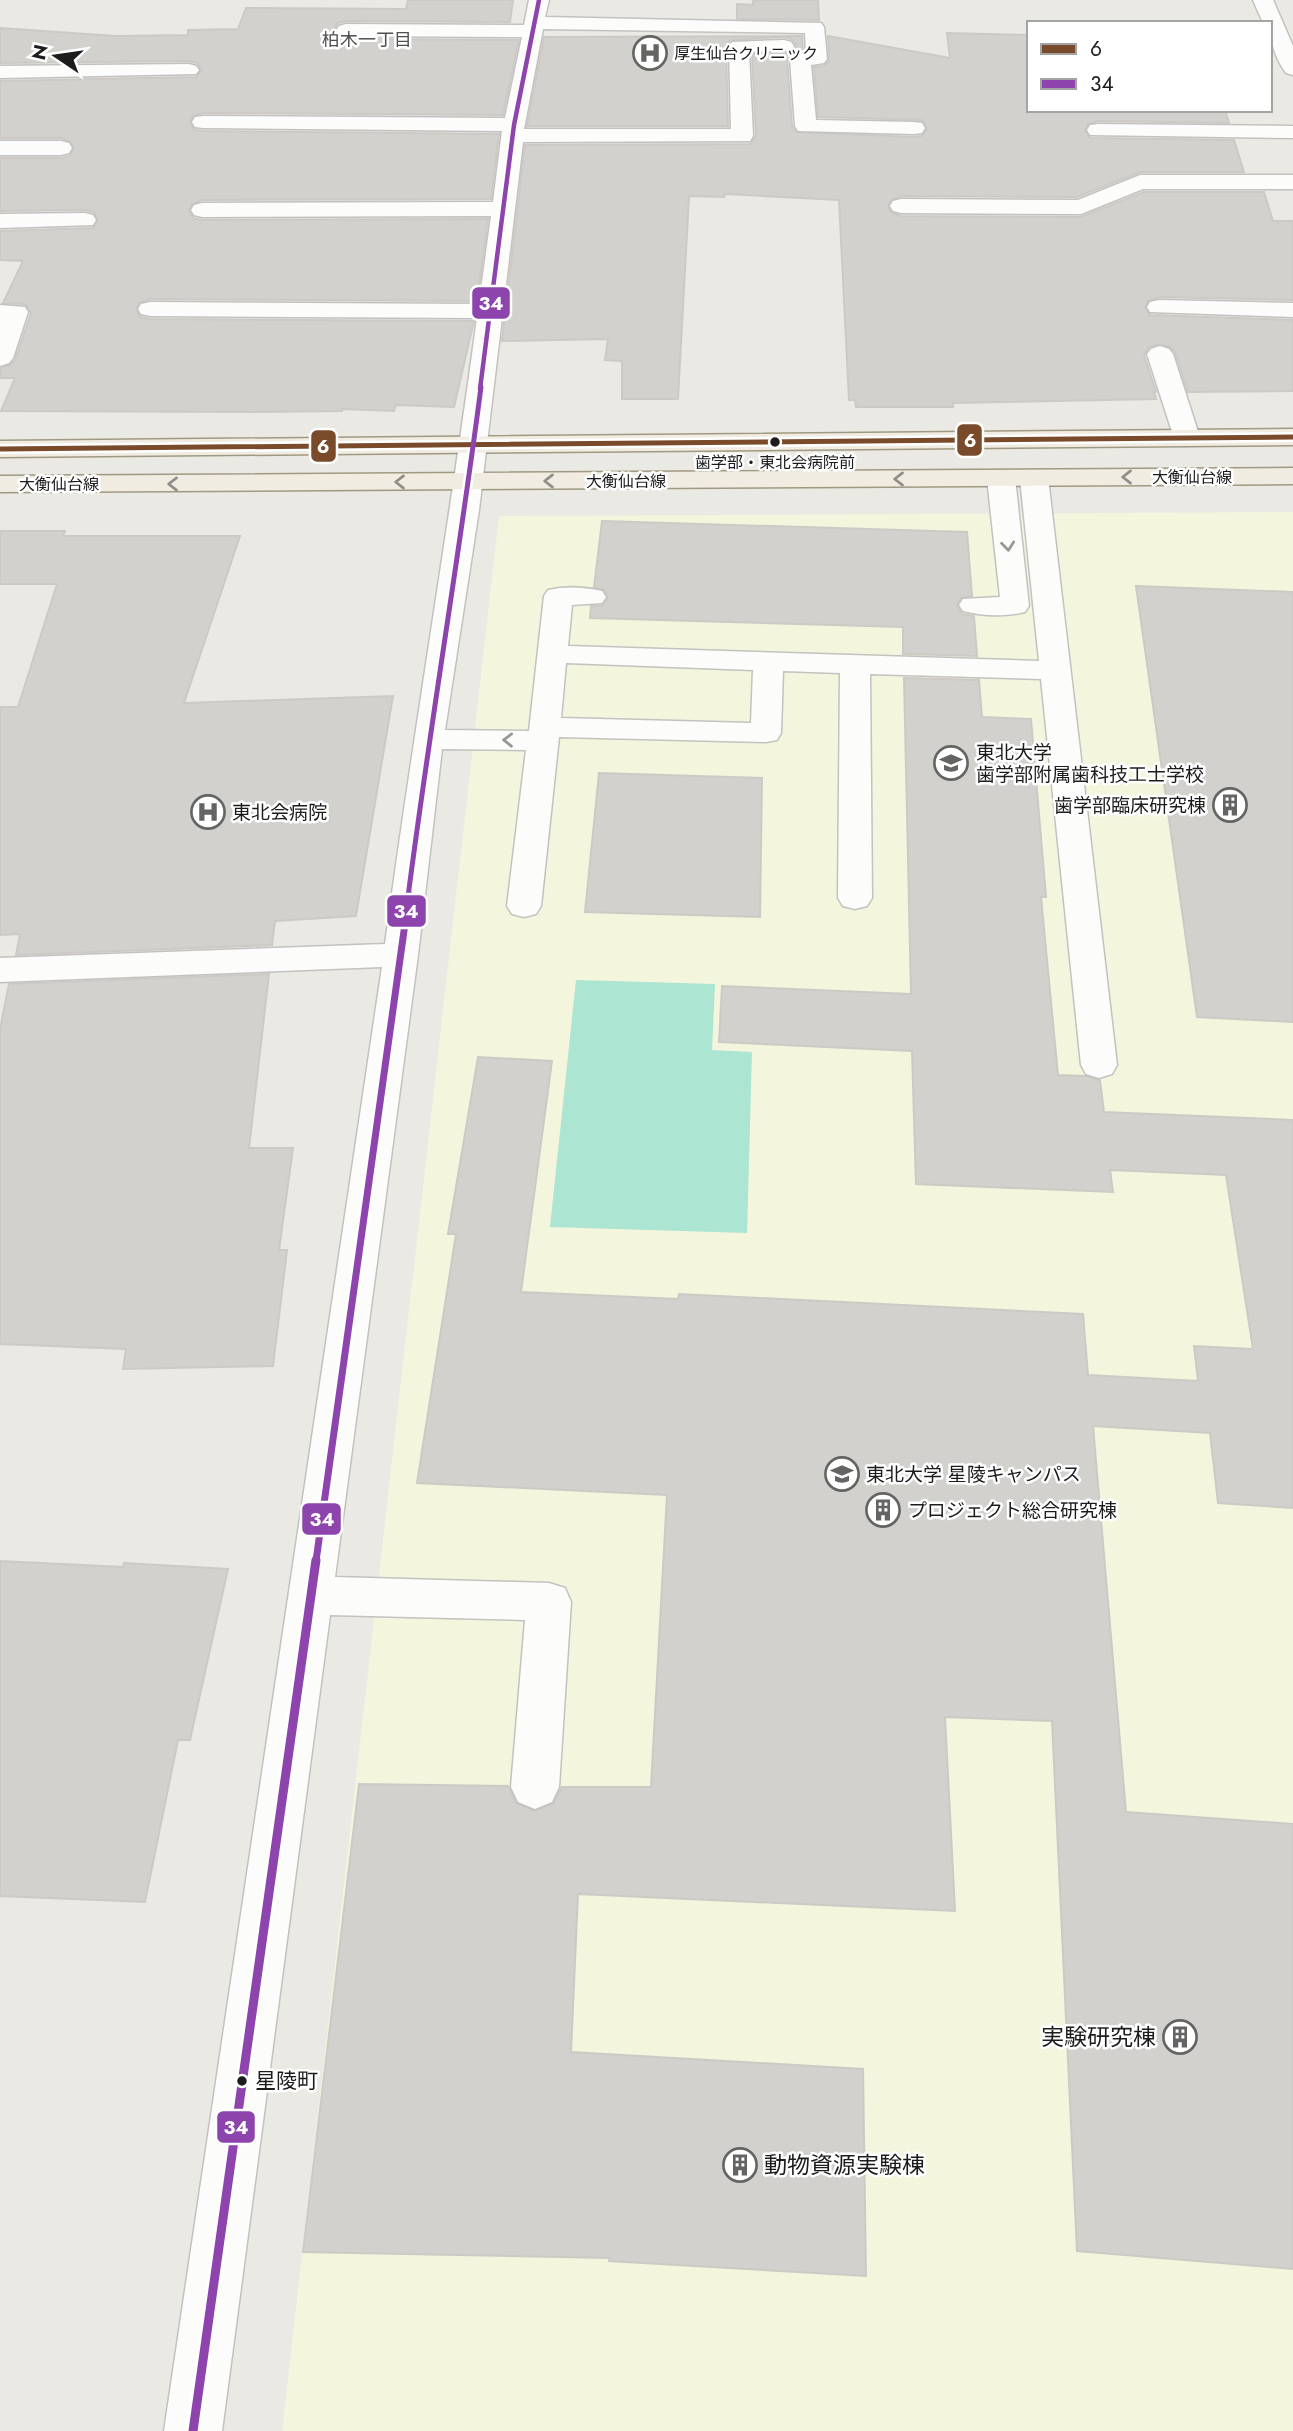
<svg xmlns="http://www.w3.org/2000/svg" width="1293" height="2431" font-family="Jost,'Noto Sans JP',sans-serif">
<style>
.education{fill:#f3f5dd}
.pitch{fill:#ace5d2}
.building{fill:#d2d1cd;stroke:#cdcac5;stroke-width:2}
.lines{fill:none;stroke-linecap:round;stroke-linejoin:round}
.minor-casing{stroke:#c3c2c0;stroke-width:3}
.major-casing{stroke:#a09981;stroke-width:3}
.minor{fill:#fcfcfb;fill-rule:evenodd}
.major{fill:#f0ece2;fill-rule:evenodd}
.bus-1-casing{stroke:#fff;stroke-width:10}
.bus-2-far3-casing{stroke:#fff;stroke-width:7}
.bus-2-far2-casing{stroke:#fff;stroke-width:10}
.bus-2-far1-casing{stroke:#fff;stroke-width:12}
.bus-2-casing{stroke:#fff;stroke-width:14}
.bus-1{stroke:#7a4b2a;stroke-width:5}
.bus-2-far3{stroke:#8e44ad;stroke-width:4.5}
.bus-2-far2{stroke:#8e44ad;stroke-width:5}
.bus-2-far1{stroke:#8e44ad;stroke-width:7}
.bus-2{stroke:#8e44ad;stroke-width:9}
.oneway{stroke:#918e89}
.oneway2{stroke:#979797}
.bus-dot{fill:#1c1c1c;stroke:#fff;stroke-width:2.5}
.labels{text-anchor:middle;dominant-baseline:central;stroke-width:5;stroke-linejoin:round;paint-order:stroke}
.far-poi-label{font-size:16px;fill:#1c1c1c;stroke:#fff;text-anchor:start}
.far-bus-label{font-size:16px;fill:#1c1c1c;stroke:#fff}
.far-street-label{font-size:16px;fill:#1c1c1c;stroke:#fff}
.far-neighbourhood-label{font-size:18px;fill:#4f4f4f;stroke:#fff}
.poi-label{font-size:19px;fill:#1c1c1c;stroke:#fff;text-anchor:start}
.near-bus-label{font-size:21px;fill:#1c1c1c;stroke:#fff;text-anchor:start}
.near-poi-label{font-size:23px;fill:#1c1c1c;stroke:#fff;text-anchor:end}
.line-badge{stroke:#fff;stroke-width:2.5}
.badge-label{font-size:19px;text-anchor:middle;font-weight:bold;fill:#fff}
</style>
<rect width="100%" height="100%" fill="#eae9e4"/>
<!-- education -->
<polygon class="education" points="1293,512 1293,2431 282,2431 499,516"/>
<!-- pitch -->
<polygon class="pitch" points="576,980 715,984 712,1050 752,1052 747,1233 550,1227"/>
<!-- building -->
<g class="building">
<polygon points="408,0 513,0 510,22 346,21 338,23 333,30 337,36 346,39 519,40 503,115 203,113 193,116 190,123 195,130 203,131 499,134 491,199 202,200 192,204 189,211 193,218 202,220 488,219 477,301 150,299 139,303 136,310 140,317 150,319 474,321 454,407 396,405 394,411 342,409 342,411 254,412 1,411 15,378 0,378 0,368 10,365 15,360 31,313 25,304 3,303 23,261 0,260 0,231 93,228 98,219 94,212 85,210 0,211 0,158 62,158 70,156 74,149 71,142 62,138 0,138 0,81 196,77 202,70 197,63 189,61 0,63 0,28 116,36 188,35 188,30 238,29 246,8 406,9"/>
<polygon points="753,0 818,0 819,20 737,19 737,4 753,5"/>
<polygon points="947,33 1029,35 1029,110 1225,110 1229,123 1098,121 1088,124 1085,131 1090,138 1234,140 1244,172 1140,172 1077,197 901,196 891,200 888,205 891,212 901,216 1081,217 1144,192 1264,192 1273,221 1293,221 1293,300 1159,297 1148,301 1145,308 1150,315 1293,320 1293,391 1188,392 1175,352 1170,347 1159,344 1149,347 1144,355 1156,392 1154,392 1156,399 953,403 953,407 856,407 855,400 849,400 839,200 725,194 724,197 689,196 678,399 622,399 622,361 605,360 608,339 502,341 525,145 750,144 756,136 752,54 791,53 797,46 792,39 784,37 730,40 726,46 728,126 527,126 544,37 802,36 803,51 793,52 787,59 792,126 796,132 914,137 922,136 927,129 922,120 818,117 814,67 824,66 829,61 828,36 950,58"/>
<polygon points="602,521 967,532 972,596 961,598 957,606 962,614 974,616 977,656 903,654 903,627 590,618 591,606 602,606 608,598 604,590 594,587"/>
<polygon points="0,531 65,531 63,536 240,536 184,703 393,696 356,916 275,921 272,945 16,955 20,934 0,935 0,707 18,707 57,584 0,584"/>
<polygon points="1136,586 1293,592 1293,1022 1197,1017"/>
<polygon points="904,678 979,680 982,717 1031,719 1046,897 1041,897 1058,1075 1085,1076 1100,1080 1104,1112 1293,1120 1293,1508 1218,1503 1210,1433 1093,1426 1126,1812 1293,1824 1293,2269 1077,2251 1052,1721 945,1717 955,1911 578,1894 571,2052 863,2069 866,2276 609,2261 610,2258 303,2252 359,1784 508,1786 516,1803 534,1811 553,1804 562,1787 651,1787 667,1495 417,1483 456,1234 448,1234 478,1057 552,1061 521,1292 678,1299 679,1294 1083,1314 1088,1375 1198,1381 1194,1346 1253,1349 1226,1175 1110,1170 1113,1192 916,1184 912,1051 719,1042 722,986 911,994"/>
<polygon points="599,773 762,778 760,917 585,912"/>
<polygon points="269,974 249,1148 293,1148 279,1250 287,1250 273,1366 123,1369 126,1349 0,1344 0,1029 9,984"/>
<polygon points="0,1561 123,1567 124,1563 228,1569 190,1740 178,1740 145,1902 0,1896"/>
</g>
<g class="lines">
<!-- minor casing -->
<g class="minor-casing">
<g id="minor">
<path d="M529 0H549L545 17 821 23 824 27 827 59 824 63 811 65 816 120 914 122 922 123 925 128 922 133 914 134 798 131 795 126 790 59 793 55 806 53 805 33 543 29 524 129H731L729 46 732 42 784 40 791 42 794 46 791 50 749 52 753 136 750 141 523 142 479 510 445 730 529 731 544 596 548 590C565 586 585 587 602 591L606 597 602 603 572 605 568 646 1039 661 1020 478 1024 472 1034 470 1044 472 1048 478 1117 1065 1112 1074 1099 1078 1086 1074 1081 1065 1041 679 870 674 872 898 867 906 855 909 843 906 838 898 840 673 783 671 781 733 777 740 766 742 559 737 541 906 536 914 524 917 512 914 507 906 526 750 442 749 418 955 335 1577 549 1583 565 1588 571 1602 559 1787 552 1802 535 1809 518 1802 511 1787 525 1620 330 1615 222 2431H164L382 967 0 982V958L385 944C413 735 449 527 477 318L150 316 141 314 138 309 141 304 150 302 479 304 491 216 202 217 194 215 191 210 194 205 202 203 493 202 502 131 203 128 195 127 192 122 195 117 203 116 505 118 522 37 346 36 339 34 336 30 339 26 346 24 524 25ZM566 663 753 670 751 723 561 718Z"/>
<path d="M1253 0H1273L1293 46V75L1286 73C1275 58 1270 41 1270 23H1263Z"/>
<polygon points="189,64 196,66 199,70 196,74 0,78 0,66"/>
<polygon points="1098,124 1293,126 1293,138 1090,135 1087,130 1090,125"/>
<polygon points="0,141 61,141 69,143 72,148 69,153 61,155 0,155"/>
<polygon points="1140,175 1293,175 1293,189 1143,189 1081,214 901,213 893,211 890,206 893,201 901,199 1078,200"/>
<polygon points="85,213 93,215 96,220 93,225 0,228 0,214"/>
<polygon points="1159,300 1293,303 1293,317 1150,312 1147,307 1150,302"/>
<polygon points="0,305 25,307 28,312 13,358 9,363 0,366"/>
<polygon points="1160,346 1169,349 1173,354 1200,438 1196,444 1187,446 1178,444 1174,438 1147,354 1151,349"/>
<path d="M1001 470 1011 472 1015 478 1029 606 1025 612C1006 617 982 616 963 611L959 605 963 599 1000 597 987 478 991 472Z"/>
</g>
</g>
<!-- major casing -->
<g class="major-casing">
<g id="major">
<polygon points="1293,429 1293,445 0,457 0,441"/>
<polygon points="1293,468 1293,484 0,492 0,476"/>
</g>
</g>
<!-- minor -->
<use href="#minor" class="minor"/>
<!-- major -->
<use href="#major" class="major"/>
<!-- bus-1 casing -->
<g class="bus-1-casing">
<polyline id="bus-1" points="0,449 1293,437"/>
</g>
<!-- bus-2-far3 casing -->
<g class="bus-2-far3-casing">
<polyline id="bus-2-far3" points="480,389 514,125 539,0"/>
</g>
<!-- bus-2-far2 casing -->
<g class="bus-2-far2-casing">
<path id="bus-2-far2" d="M408 897C430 726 459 557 481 387"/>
</g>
<!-- bus-2-far1 casing -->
<g class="bus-2-far1-casing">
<polyline id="bus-2-far1" points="316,1561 409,895"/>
</g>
<!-- bus-2 casing -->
<g class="bus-2-casing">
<polyline id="bus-2" points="193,2431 316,1560"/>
</g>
<!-- bus-1 -->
<use href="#bus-1" class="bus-1"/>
<!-- bus-2-far3 -->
<use href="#bus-2-far3" class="bus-2-far3"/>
<!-- bus-2-far2 -->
<use href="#bus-2-far2" class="bus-2-far2"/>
<!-- bus-2-far1 -->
<use href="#bus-2-far1" class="bus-2-far1"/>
<!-- bus-2 -->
<use href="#bus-2" class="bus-2"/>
</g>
<!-- one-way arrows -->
<defs><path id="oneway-chevron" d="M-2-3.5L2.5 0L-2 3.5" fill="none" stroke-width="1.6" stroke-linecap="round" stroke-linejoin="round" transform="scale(1.75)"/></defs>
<g class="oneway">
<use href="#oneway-chevron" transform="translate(1127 477) rotate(180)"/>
<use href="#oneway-chevron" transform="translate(899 479) rotate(180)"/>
<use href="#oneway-chevron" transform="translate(549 481) rotate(180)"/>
<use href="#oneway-chevron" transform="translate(400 482) rotate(180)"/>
<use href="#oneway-chevron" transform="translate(173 484) rotate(180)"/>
</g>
<g class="oneway2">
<use href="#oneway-chevron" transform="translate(1008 546) rotate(84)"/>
<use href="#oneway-chevron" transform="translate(508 740) rotate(-179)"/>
</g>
<!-- icons -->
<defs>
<g id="hospital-ring" transform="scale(1.75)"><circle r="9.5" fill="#fff" stroke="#646462" stroke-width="1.5"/><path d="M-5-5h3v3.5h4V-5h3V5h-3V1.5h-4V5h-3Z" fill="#646462"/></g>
<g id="university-ring" transform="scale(1.75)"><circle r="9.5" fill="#fff" stroke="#646462" stroke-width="1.5"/><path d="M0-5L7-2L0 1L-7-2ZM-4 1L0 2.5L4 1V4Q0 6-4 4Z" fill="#646462"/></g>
<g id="building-ring" transform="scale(1.75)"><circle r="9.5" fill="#fff" stroke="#646462" stroke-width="1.5"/><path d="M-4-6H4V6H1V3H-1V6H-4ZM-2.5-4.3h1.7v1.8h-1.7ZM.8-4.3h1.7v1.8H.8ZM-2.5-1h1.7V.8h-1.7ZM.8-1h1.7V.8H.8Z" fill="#646462"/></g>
</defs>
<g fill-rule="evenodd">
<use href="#hospital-ring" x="650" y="53"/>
<use href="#university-ring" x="951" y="763"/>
<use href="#building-ring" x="1230" y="805"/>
<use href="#hospital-ring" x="208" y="812"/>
<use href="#university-ring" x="842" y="1474"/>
<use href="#building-ring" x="883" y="1510"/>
<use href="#building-ring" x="1180" y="2037"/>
<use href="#building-ring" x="740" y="2165"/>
</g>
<!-- markers -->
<g class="bus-dot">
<circle cx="775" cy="442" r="6"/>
<circle cx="242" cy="2081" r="6"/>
</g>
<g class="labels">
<!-- far-poi labels -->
<g class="far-poi-label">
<text x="674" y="53">厚生仙台クリニック</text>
</g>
<!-- far-bus labels -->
<g class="far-bus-label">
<text x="775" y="462">歯学部・東北会病院前</text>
</g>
<!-- far-street labels -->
<g class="far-street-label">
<text x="1192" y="477">大衡仙台線</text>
<text x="626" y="481">大衡仙台線</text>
<text x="59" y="484">大衡仙台線</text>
</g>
<!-- far-neighbourhood labels -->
<g class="far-neighbourhood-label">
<text x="367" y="40">柏木一丁目</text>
</g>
<!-- poi labels -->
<g class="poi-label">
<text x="976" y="752">東北大学<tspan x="976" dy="22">歯学部附属歯科技工士学校</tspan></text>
<text x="1206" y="805" text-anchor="end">歯学部臨床研究棟</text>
<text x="232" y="812">東北会病院</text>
<text x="866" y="1474">東北大学 星陵キャンパス</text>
<text x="908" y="1510">プロジェクト総合研究棟</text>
</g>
<!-- near-bus labels -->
<g class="near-bus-label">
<text x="255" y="2081">星陵町</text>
</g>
<!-- near-poi labels -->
<g class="near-poi-label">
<text x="1156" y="2037">実験研究棟</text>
<text x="764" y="2165" text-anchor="start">動物資源実験棟</text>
</g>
</g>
<g class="line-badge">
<rect x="471" y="286" width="40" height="34" rx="7" fill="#8e44ad"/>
<rect x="956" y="423" width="27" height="34" rx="7" fill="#7a4b2a"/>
<rect x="310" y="429" width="27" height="34" rx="7" fill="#7a4b2a"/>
<rect x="386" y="894" width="41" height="34" rx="7" fill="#8e44ad"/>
<rect x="301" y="1502" width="41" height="34" rx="7" fill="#8e44ad"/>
<rect x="216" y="2110" width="40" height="34" rx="7" fill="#8e44ad"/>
</g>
<g class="badge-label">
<text x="491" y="310">34</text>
<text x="970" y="447">6</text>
<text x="323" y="453">6</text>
<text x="406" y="918">34</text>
<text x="322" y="1526">34</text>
<text x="236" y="2134">34</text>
</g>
<!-- legend -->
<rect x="1027" y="21" width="245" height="91" fill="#ffffff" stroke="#a4a4a4" stroke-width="2"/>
<rect x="1041" y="44" width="35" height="10" fill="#7a4b2a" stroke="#a4a4a4" stroke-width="2"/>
<text x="1090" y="56" font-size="21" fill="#1c1c1c">6</text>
<rect x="1041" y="79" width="35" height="10" fill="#8e44ad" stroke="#a4a4a4" stroke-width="2"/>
<text x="1090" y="91" font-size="21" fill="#1c1c1c">34</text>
<!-- north arrow -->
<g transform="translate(56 56) rotate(283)" stroke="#ffffff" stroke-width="5" paint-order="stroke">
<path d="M0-5L12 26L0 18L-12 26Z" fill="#1c1c1c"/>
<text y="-10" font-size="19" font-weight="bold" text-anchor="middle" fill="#1c1c1c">N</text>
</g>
</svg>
